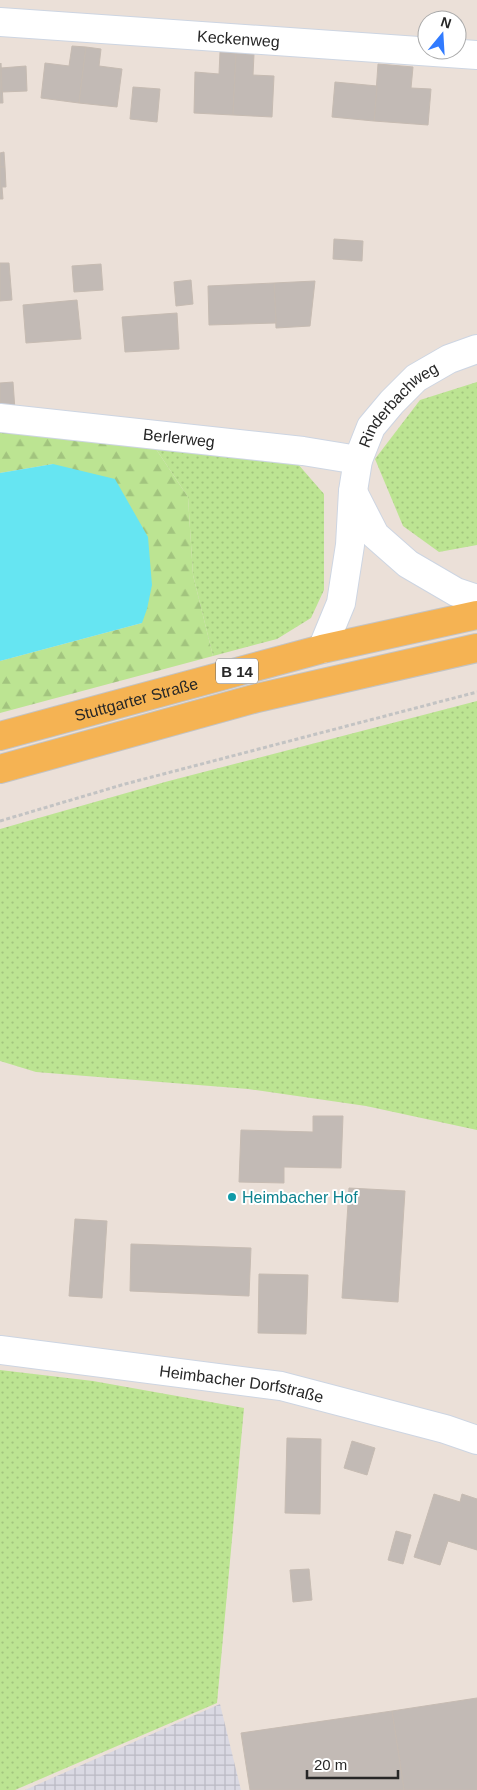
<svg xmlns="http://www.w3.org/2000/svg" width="477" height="1790" font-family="Arial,sans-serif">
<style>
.industrial{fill:url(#industrial-grid)}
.grass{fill:url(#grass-dots)}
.forest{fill:url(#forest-firs)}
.water{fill:#66e5f2}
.building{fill:#c2bab5;stroke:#c6bbb2}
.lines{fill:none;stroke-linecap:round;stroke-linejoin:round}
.minor-casing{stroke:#cdd5e2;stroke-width:30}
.primary-casing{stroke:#c3c3c3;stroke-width:30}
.path{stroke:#c3c3c3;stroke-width:3;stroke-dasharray:4 2.5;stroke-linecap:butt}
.minor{stroke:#fff;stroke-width:28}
.primary{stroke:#f5b353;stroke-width:28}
.culture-dot{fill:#0f9aa8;stroke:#fff;stroke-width:2}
.labels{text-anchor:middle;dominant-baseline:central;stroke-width:4;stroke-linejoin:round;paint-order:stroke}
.shield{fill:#fff;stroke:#686868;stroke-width:1}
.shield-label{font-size:15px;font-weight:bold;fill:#272727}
.street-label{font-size:16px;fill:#272727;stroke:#fff}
.culture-label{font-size:16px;fill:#0d838f;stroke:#fff;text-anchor:start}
</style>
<defs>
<pattern id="industrial-grid" width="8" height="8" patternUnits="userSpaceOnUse" patternTransform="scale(1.25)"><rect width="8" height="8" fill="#dad9e3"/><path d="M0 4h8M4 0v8" fill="none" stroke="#bbbac3"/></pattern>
<pattern id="grass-dots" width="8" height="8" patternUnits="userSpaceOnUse" patternTransform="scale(1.25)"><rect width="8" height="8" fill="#bce492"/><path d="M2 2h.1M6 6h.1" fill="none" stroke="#a2c47e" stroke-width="1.8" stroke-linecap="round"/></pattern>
<pattern id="forest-firs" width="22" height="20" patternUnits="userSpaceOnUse" patternTransform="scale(1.25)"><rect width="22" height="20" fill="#bce492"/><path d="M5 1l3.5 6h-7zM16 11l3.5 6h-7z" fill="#a2c47e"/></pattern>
</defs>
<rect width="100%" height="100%" fill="#ebe0d8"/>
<!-- industrial -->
<polygon class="industrial" points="220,1704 241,1790 25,1790"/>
<!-- grass -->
<g class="grass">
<polygon points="477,382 477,545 439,552 403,526 375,459 420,400"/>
<polygon points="156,449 238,452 297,463 324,494 324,590 311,618 277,639 213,656 193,575 188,497"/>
<polygon points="477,701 477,1130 366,1106 248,1089 36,1072 0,1061 0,829 165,782"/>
<polygon points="0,1370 93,1381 244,1408 217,1703 15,1790 0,1790"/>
</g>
<!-- forest -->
<polygon class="forest" points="0,424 156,449 188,497 193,575 213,656 0,713 0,661 142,623 53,464 0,473"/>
<!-- water -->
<polygon class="water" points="53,464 115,479 148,537 152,585 147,609 142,623 0,661 0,473"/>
<!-- building -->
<g class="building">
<polygon points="72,46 86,47 79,103 41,98 45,63 69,66"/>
<polygon points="86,47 101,49 99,66 122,69 117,107 79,103"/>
<polygon points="220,52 236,53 233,115 194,113 195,72 219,74"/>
<polygon points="236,53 254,54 253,75 274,76 272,117 233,115"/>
<polygon points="1,63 3,103 0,103 0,64"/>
<polygon points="378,64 413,67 411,88 431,89 428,125 374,121"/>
<polygon points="26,66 27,91 2,92 1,68"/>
<polygon points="335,82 377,86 374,121 332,117"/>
<polygon points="133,87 160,89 157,122 130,119"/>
<polygon points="4,152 5,167 0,167 0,153"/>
<polygon points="0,167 5,167 6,187 2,187 3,199 0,199"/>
<polygon points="334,239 363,241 362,261 333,259"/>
<polygon points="0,263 9,263 12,300 0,301"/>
<polygon points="101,264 103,290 74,292 72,266"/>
<polygon points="191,280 193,304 176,306 174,282"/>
<polygon points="315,281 310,326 276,328 274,283"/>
<polygon points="274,283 276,323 209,325 208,286"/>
<polygon points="77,300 81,339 26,343 23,305"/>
<polygon points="177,313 179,349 125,352 122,317"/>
<polygon points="13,382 15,410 0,411 0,383"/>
<polygon points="313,1116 343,1116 341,1168 284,1167 284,1183 239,1182 241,1130 313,1132"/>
<polygon points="349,1188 405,1191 398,1302 342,1298"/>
<polygon points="75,1219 107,1221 102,1298 69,1296"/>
<polygon points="131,1244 251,1248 249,1296 130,1291"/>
<polygon points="259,1274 308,1275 306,1334 258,1333"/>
<polygon points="287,1438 321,1439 320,1514 285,1513"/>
<polygon points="352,1441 375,1448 367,1475 344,1468"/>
<polygon points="434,1494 460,1502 462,1494 477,1499 477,1550 448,1541 440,1565 414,1557"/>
<polygon points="396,1531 411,1535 403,1564 388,1560"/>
<polygon points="309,1569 312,1600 293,1602 290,1570"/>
<polygon points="477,1698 477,1790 404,1790 392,1711"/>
<polygon points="392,1711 404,1790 250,1790 241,1733"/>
</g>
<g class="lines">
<!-- minor casing -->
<g class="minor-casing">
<g id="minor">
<path id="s1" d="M0 22 477 55"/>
<path id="s2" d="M0 418 303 451 358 460"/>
<polyline points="353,492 375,535 408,564 456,592 477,599"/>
<path id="s3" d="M322 649 341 603 350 545 353 491 358 460 371 427 392 402 416 378 449 359 477 349"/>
<path id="s4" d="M0 1350 281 1386 445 1429 477 1440"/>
</g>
</g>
<!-- primary casing -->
<g class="primary-casing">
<g id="primary">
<path id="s5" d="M0 736 322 649 477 615"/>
<polyline points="0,769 257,698 477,648"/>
</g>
</g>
<!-- path -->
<polyline class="path" points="0,821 125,784 477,692"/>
<!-- minor -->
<use href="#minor" class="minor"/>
<!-- primary -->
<use href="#primary" class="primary"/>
</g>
<!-- markers -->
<circle class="culture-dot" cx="232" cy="1197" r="5"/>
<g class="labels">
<!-- shield labels -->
<rect class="shield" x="216" y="658.5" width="42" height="25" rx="4"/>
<g class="shield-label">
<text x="237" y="671">B 14</text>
</g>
<!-- street labels -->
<g class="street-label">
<text stroke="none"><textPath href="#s1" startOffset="239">Keckenweg</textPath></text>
<text stroke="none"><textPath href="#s3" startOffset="264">Rinderbachweg</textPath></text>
<text stroke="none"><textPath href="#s2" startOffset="180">Berlerweg</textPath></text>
<text stroke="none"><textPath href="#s5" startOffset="141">Stuttgarter Straße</textPath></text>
<text stroke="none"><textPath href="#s4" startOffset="244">Heimbacher Dorfstraße</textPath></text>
</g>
<!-- culture labels -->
<g class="culture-label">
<text x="242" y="1197">Heimbacher Hof</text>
</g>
</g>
<!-- north arrow -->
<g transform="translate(442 35) rotate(18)"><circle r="24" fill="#ffffff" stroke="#a9a9a9"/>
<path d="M0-4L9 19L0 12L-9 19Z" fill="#317bff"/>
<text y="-8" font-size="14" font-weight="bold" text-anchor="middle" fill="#272727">N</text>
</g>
<!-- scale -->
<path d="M307 1770v8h91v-8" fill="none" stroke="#272727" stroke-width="2.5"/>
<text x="314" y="1770" font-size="15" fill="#272727" stroke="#ffffff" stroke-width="4" paint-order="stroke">20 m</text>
</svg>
